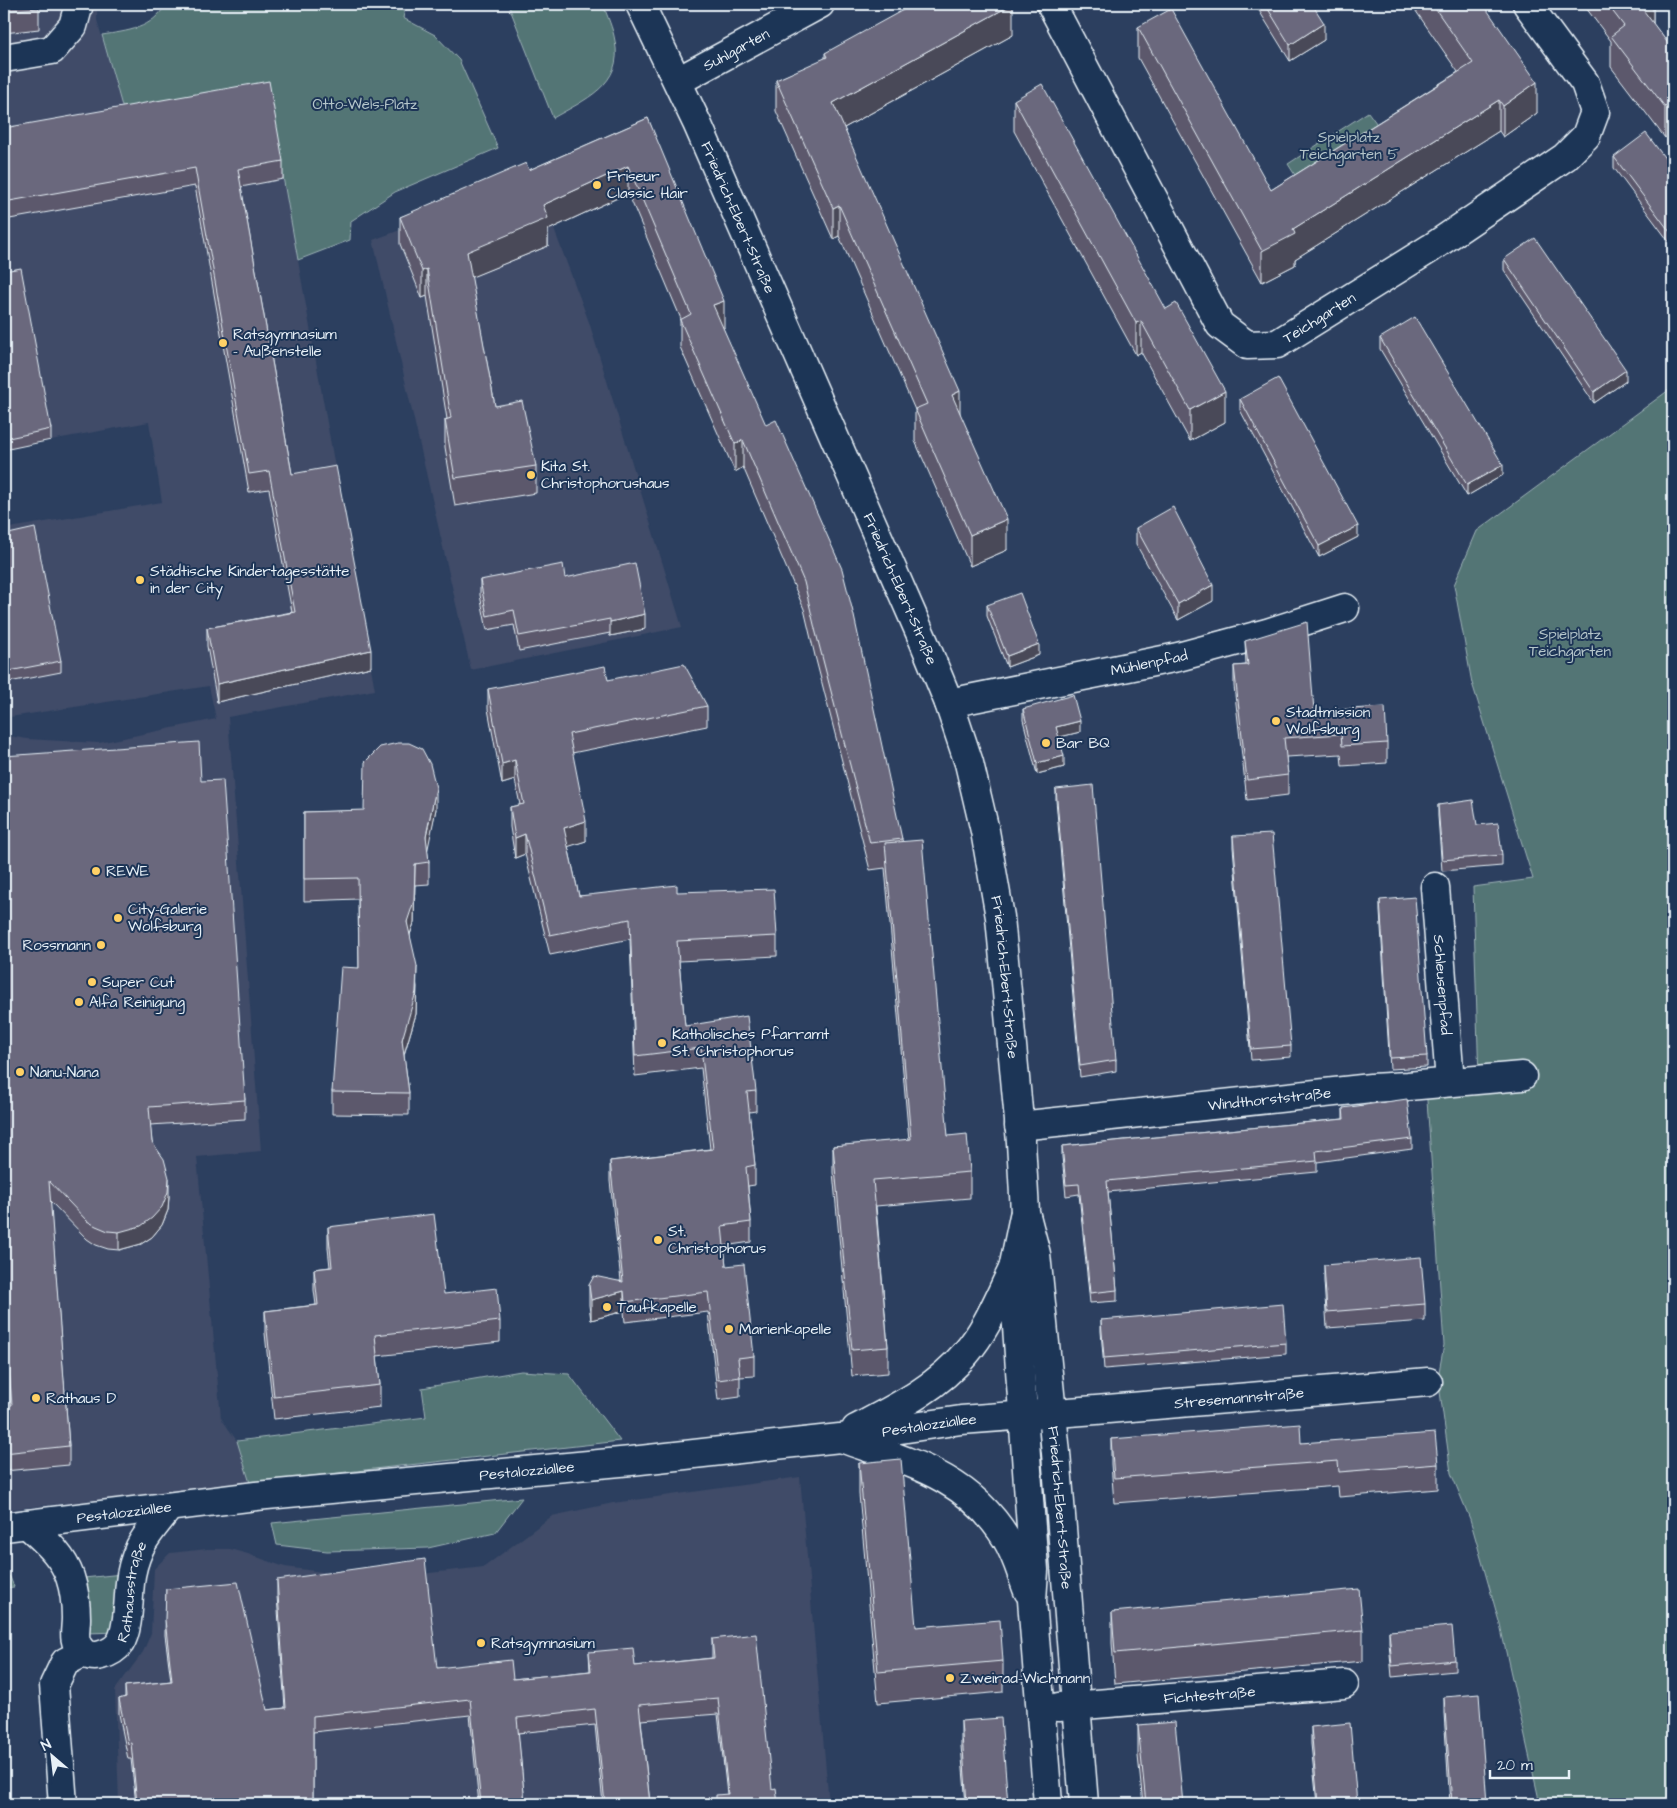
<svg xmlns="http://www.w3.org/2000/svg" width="1677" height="1808" font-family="'Architects Daughter',sans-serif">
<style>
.built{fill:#3f4b68}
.green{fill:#527475;stroke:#9db2b6}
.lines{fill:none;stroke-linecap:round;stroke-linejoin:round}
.minor-casing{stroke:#e8f1f8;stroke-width:31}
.minor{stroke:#1d3557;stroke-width:28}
.wall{fill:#5b596c;stroke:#e8f1f8}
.shaded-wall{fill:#4a4958;stroke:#e8f1f8}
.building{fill:#6a687d;stroke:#e8f1f8}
.poi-dot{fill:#ffd166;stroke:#1d3557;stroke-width:2}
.labels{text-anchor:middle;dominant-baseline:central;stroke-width:4;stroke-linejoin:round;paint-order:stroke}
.street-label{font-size:15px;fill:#e8f1f8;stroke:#1d3557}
.park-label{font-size:15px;fill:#b4c5ca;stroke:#1d3557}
.poi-label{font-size:15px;fill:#e8f1f8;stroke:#1d3557;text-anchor:start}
</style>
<rect width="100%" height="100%" fill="#2c3f5f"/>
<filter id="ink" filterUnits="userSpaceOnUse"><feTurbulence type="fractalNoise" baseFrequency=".02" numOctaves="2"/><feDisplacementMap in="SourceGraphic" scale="10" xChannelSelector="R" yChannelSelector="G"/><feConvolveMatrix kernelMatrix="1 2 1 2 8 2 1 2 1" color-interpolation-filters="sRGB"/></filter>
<g filter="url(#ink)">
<!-- built -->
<g class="built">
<polygon points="4,4 97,4 97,20 127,124 269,99 375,690 228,717 261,1151 197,1157 221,1418 237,1441 250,1483 4,1510 4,735 27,739 99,743 216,719 209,686 4,718 4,529 162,502 149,422 51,440 21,279 4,282"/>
<polygon points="534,176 589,322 682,627 471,670 373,240 492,196"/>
<polygon points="800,1477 829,1804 119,1804 115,1690 143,1652 151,1633 154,1569 170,1553 207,1549 230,1549 248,1554 285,1567 375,1579 484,1567 552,1516 613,1503"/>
</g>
<!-- green -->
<g class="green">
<path d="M166 4H406L403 18 435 35 459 60 498 148 395 192 351 221 350 240 298 260 269 99 127 124 102 35C128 31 152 29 166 4Z"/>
<path d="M508 4H603C607 16 613 28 615 41 624 85 584 100 553 118Z"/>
<polygon points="1368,112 1390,142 1307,194 1288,164"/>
<polygon points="1673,387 1673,1804 1540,1804 1500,1625 1470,1519 1451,1473 1438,1377 1444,1345 1426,1086 1479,1080 1473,887 1533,879 1472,683 1454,585 1477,531"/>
<polygon points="521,1371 569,1374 620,1441 250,1483 237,1441 426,1417 422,1388"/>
<polygon points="522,1498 495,1533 428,1548 327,1551 277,1545 272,1523"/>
<polygon points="4,1573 10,1577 14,1587 4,1588"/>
<polygon points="122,1574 119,1632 87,1633 84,1578"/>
</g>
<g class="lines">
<!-- minor casing -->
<g class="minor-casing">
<g id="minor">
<path id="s1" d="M640 4 697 123 924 642 949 703 969 763 985 831 1000 917 1021 1142 1025 1212 1036 1254 1056 1453 1084 1804"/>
<path id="s2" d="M1051 4 1220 325 1247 345 1277 344 1431 248 1565 157 1586 136 1595 112 1585 83 1527 4"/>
<polyline points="4,58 52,50 73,26 79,4"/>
<path id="s3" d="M678 81 820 4"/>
<path id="s4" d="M949 703 1178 657 1267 633 1345 608"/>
<path id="s5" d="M1435 887 1450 1082"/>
<path id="s6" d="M1019 1126 1371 1088 1408 1086 1522 1076"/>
<polyline points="1024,1216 1013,1269 1034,1570 1032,1600 1048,1804"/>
<path d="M856 1429C896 1408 937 1388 966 1353 987 1329 999 1297 1013 1269"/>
<path d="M844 1439C908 1462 968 1476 1006 1538 1016 1554 1021 1573 1028 1591"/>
<path id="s7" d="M27 1524C44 1540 62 1554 70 1577 74 1589 76 1605 76 1618 76 1630 72 1640 81 1650 85 1656 95 1657 101 1655 109 1653 115 1650 120 1643 129 1629 128 1600 130 1583 131 1571 135 1558 140 1547 147 1533 160 1519 169 1507"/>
<path id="s8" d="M4 1527 256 1496 631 1461 721 1451 840 1438 961 1420 1096 1410 1428 1382"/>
<path id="s9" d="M1059 1707 1344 1684"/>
<polyline points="63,1804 54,1685 65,1662 83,1653"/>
</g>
</g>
<!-- minor -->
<use href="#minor" class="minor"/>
</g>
<!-- wall -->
<g class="wall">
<polygon points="4,4 39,4 39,29 4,33"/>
<polygon points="1255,4 1312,4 1324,40 1290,61"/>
<polygon points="1411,4 1483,4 1537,113 1503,137 1499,131 1295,259 1295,265 1262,282 1138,58 1138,27 1271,190 1458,72"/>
<polygon points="1583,4 1653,4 1653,24 1673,50 1665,138 1611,67 1611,41"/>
<polygon points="1013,35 844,128 960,414 1007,550 970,566 915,441 915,410 839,236 833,239 776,111 776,80 825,59 825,53"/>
<polygon points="1014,100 1225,422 1190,441 1141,352 1136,355 1014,131"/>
<polygon points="648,118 724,328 723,328 902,839 948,1136 970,1172 970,1198 876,1206 888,1347 888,1373 852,1376 833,1172 833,1146 909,1140 885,868 870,870 815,656 804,609 743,467 735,472 680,347 680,320 681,319 628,193 548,230 548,246 471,277 495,406 536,466 536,493 455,506 445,447 445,420 447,419 427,296 422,298 400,244 400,217 529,170"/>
<polygon points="4,128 283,161 283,179 241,187 292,474 371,667 217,702 207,646 207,628 292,612 269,489 249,492 195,186 4,220"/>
<polygon points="1614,157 1673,169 1673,247 1614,168"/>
<polygon points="1504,259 1626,381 1594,403 1504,270"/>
<polygon points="4,271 51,429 51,440 4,450"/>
<polygon points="1380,338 1503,475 1467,496 1380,349"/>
<polygon points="1240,399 1358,537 1319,557 1240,410"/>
<polygon points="1136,528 1213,601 1178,620 1136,544"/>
<polygon points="4,535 61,661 61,672 4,683"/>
<polygon points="565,578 645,629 610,636 610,633 519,651 514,625 487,630 480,595 480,580"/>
<polygon points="987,605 1039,655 1007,667 987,616"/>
<polygon points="1245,641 1314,711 1387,743 1387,763 1342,766 1341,754 1286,757 1288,775 1288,795 1247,800 1234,686 1234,666 1246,665"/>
<polygon points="608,680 707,706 707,726 572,753 586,841 568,846 579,896 677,892 777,936 777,956 679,961 685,1026 756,1091 756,1111 749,1112 755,1165 755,1185 748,1186 751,1222 751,1242 724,1246 726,1266 754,1356 754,1376 740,1377 740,1397 718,1400 708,1312 625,1322 624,1311 591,1320 589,1305 589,1285 621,1281 610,1181 610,1161 710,1149 701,1068 635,1076 630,939 550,955 525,854 515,858 510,827 510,807 520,805 515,780 502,784 488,709 488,689"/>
<polygon points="1023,709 1080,732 1059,737 1064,767 1037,774 1023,720"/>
<polygon points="4,756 201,781 245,1100 245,1119 150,1125 152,1142 169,1196 168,1210 162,1225 152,1237 141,1244 119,1250 108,1249 96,1245 87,1239 50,1201 69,1446 69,1465 4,1471 4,1405 10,1405 4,1329"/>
<polygon points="1056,789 1116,1060 1116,1071 1080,1077 1056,800"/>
<polygon points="1438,805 1477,825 1502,855 1502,866 1442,871 1438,816"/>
<polygon points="436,809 427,849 429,862 429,884 415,885 414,923 410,935 417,987 416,1014 404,1055 409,1093 409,1115 332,1114 332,1092 359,968 358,899 304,901 304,812"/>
<polygon points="1233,836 1291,1046 1291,1057 1251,1060 1233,847"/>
<polygon points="1380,900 1427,1056 1427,1067 1390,1069 1380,911"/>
<polygon points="1343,1108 1412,1139 1412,1149 1317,1162 1317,1172 1108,1192 1117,1290 1117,1301 1090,1303 1079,1194 1066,1196 1062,1157 1062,1146 1343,1119"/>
<polygon points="328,1227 444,1294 500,1321 500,1342 377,1356 380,1385 380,1407 274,1419 265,1333 265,1311 316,1305 314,1290 314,1269 330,1267 328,1248"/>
<polygon points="1324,1265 1425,1304 1425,1321 1327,1328 1324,1281"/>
<polygon points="1101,1320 1286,1343 1286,1354 1104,1369 1101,1331"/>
<polygon points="1111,1439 1301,1443 1438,1464 1438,1489 1339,1497 1338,1486 1114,1503 1111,1464"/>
<polygon points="859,1463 916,1627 1003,1661 1003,1692 878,1703 859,1494"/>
<polygon points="277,1580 437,1668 513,1679 590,1671 589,1652 635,1666 712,1658 712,1639 772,1789 727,1794 718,1714 641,1720 650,1804 603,1804 595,1725 518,1733 525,1804 479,1804 470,1715 313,1732 313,1804 136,1804 131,1759 128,1759 119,1714 119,1699 125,1697 125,1686 171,1681 165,1635 166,1589 267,1710 285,1708 277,1596"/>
<polygon points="1112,1612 1363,1630 1363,1661 1115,1684 1112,1643"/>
<polygon points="1389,1631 1455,1660 1455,1671 1392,1677 1389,1642"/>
<polygon points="1444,1697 1487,1804 1450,1804 1444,1713"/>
<polygon points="961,1721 1008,1804 966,1804 961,1746"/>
<polygon points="1138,1725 1183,1804 1143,1804 1138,1756"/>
<polygon points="1311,1727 1357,1804 1317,1804 1311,1744"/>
</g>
<!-- shaded-wall -->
<g class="shaded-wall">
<polygon points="1013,4 1013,35 833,134 833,103"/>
<polygon points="1644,4 1653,4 1653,28 1641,7"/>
<polygon points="1324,23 1324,40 1290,61 1290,45"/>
<polygon points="1537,82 1537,113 1503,137 1503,106"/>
<polygon points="1499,100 1499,131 1295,259 1295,265 1262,282 1262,251 1293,229"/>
<polygon points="1673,101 1673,132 1665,138 1665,107"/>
<polygon points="628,166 628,193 548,230 548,246 467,279 467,252 543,205"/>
<polygon points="839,205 839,236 833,239 833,208"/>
<polygon points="427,269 427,296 422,298 422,271"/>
<polygon points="724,301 724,328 713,332 713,305"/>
<polygon points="1141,321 1141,352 1136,355 1136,323"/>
<polygon points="1626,370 1626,381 1594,403 1594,392"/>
<polygon points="960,391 960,423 952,395"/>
<polygon points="1225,391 1225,422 1190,441 1190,410"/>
<polygon points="743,440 743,467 735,472 735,444"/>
<polygon points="1503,465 1503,475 1467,496 1467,485"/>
<polygon points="1007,519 1007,550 970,566 970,535"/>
<polygon points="1358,526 1358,537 1319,557 1319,546"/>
<polygon points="1213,585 1213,601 1178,620 1178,604"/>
<polygon points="645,614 645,629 610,636 610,622"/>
<polygon points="1039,644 1039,655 1007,667 1007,656"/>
<polygon points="371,650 371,667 217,702 217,684"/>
<polygon points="1080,721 1080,732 1056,738 1056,727"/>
<polygon points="1064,756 1064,767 1037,774 1037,763"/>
<polygon points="515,760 515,780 502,784 502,764"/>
<polygon points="436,788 436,809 426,858 426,836"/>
<polygon points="586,821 586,841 564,848 564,828"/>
<polygon points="525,834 525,854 515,858 515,838"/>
<polygon points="415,864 414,923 407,943 407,922"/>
<polygon points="417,966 416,1014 402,1061 402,1040"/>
<polygon points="169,1178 169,1196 168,1210 162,1225 152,1237 141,1244 119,1250 119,1232"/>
<polygon points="624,1291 624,1311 591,1320 591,1300"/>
</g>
<!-- building -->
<g class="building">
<polygon points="4,4 39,4 39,8 4,11"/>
<polygon points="914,4 1013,4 833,103 960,391 952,395 1007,519 970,535 915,409 927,404 839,205 833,208 776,80 827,57 825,53"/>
<polygon points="1265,4 1312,4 1324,23 1290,45"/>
<polygon points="1432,4 1483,4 1537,82 1503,106 1499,100 1293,229 1295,234 1262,251 1138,27 1171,9 1271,190 1473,63"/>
<polygon points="1607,4 1644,4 1641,7 1673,50 1673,101 1665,107 1611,36 1624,26"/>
<polygon points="269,81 283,161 238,169 292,474 336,466 371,650 217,684 207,628 295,612 269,471 249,474 195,168 4,202 4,128"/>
<polygon points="1042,84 1166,309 1176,303 1225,391 1190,410 1141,321 1136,323 1014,100"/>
<polygon points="648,118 724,301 713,305 766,425 776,420 842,569 854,616 902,839 870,843 815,629 804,582 743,440 735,444 680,320 691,314 628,166 543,205 548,218 467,252 495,406 522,401 536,466 455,478 445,420 451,418 427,269 422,271 400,217 526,163 529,170"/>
<polygon points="1646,133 1673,169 1673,236 1614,157"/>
<polygon points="1535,238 1626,370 1594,392 1504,259"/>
<polygon points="21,268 51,429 4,439 4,271"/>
<polygon points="1415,317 1503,465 1467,485 1380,338"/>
<polygon points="1278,378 1358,526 1319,546 1240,399"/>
<polygon points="1173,507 1213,585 1178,604 1136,528"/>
<polygon points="35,528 61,661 4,672 4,535"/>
<polygon points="635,563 645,614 610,622 610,619 519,636 514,610 487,616 480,580 563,564 565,578"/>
<polygon points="1020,593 1039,644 1007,656 987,605"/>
<polygon points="1307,622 1314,711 1385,707 1387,743 1342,746 1341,734 1284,738 1288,775 1247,780 1234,666 1248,665 1245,641"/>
<polygon points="684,664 707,706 569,734 586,821 564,828 579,896 677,885 677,892 774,889 777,936 677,941 685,1026 747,1016 756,1091 747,1092 755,1165 746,1167 751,1222 722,1226 726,1266 744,1264 754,1356 738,1358 740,1377 718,1380 708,1292 625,1302 624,1291 591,1300 589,1285 594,1276 623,1282 610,1161 713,1149 701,1048 635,1056 630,919 550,935 525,834 515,838 510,807 524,804 515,760 502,764 488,689 605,666 608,680"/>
<polygon points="1073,695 1080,721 1056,727 1064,756 1037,763 1023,709"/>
<polygon points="199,742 201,781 223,780 245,1100 149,1107 152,1142 164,1159 169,1178 168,1192 162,1207 152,1218 141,1226 119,1232 108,1231 96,1226 87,1221 49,1181 69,1446 4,1453 4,1405 12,1405 4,1310 4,756"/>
<polygon points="398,743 409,743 422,749 430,764 436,788 426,836 429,862 415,864 414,901 407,922 417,966 416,992 402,1040 409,1093 332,1092 341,967 359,968 358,878 304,879 304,812 364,810 365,762 380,747"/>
<polygon points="1093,785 1116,1060 1080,1066 1056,789"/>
<polygon points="1473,800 1477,825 1498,823 1502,855 1442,860 1438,805"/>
<polygon points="1272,834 1291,1046 1251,1049 1233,836"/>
<polygon points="922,840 948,1136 967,1134 970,1172 873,1180 888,1347 852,1350 833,1146 911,1139 885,843"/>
<polygon points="1415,897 1427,1056 1390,1058 1380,900"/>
<polygon points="1407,1099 1412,1139 1316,1151 1317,1161 1107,1181 1117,1290 1090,1293 1079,1184 1066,1185 1062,1146 1344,1119 1343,1108"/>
<polygon points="434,1214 444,1294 497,1288 500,1321 375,1335 380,1385 274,1397 265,1311 318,1305 314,1269 332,1267 328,1227"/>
<polygon points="1421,1257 1425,1304 1327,1312 1324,1265"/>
<polygon points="1283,1304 1286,1343 1104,1358 1101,1320"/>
<polygon points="1300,1424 1301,1443 1435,1433 1438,1464 1339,1472 1338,1461 1114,1478 1111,1439"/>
<polygon points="901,1459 916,1627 1000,1620 1003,1661 878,1672 859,1463"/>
<polygon points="425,1559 437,1668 511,1660 513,1679 591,1671 589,1652 633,1648 635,1666 714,1658 712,1639 756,1634 772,1789 776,1788 778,1804 716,1804 716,1795 728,1794 718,1698 639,1705 650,1803 633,1804 605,1804 595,1709 517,1718 525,1804 481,1804 470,1699 313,1716 313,1804 137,1804 131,1743 128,1744 119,1699 126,1697 125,1686 172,1681 165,1620 166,1589 238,1582 267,1710 286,1708 277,1580"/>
<polygon points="1359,1589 1363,1630 1115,1653 1112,1612"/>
<polygon points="1452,1626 1455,1660 1392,1666 1389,1631"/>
<polygon points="1479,1694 1487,1804 1452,1804 1444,1697"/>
<polygon points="1001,1718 1008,1804 967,1804 961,1721"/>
<polygon points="1175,1722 1183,1804 1146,1804 1138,1725"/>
<polygon points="1350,1723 1357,1804 1318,1804 1311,1727"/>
</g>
</g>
<!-- markers -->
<g class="poi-dot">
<circle cx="597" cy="185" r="5"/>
<circle cx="223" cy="343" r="5"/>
<circle cx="531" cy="475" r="5"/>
<circle cx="140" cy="580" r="5"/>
<circle cx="1276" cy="721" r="5"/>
<circle cx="1046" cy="743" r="5"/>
<circle cx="96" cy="871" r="5"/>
<circle cx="118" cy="918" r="5"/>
<circle cx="101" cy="945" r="5"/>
<circle cx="92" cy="982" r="5"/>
<circle cx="79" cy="1002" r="5"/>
<circle cx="662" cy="1043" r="5"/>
<circle cx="20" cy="1072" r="5"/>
<circle cx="658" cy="1240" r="5"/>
<circle cx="607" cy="1307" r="5"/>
<circle cx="729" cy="1329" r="5"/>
<circle cx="36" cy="1398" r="5"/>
<circle cx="481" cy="1643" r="5"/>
<circle cx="950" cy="1678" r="5"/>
</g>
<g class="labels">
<!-- street labels -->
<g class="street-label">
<text stroke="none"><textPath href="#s3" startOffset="66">Suhlgarten</textPath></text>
<text stroke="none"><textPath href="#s1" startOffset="235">Friedrich-Ebert-Straße</textPath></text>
<text stroke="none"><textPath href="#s2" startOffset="476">Teichgarten</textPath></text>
<text stroke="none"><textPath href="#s1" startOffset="640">Friedrich-Ebert-Straße</textPath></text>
<text stroke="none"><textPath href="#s4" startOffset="204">Mühlenpfad</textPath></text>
<text stroke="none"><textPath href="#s1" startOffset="1045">Friedrich-Ebert-Straße</textPath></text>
<text stroke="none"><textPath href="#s5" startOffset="98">Schleusenpfad</textPath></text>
<text stroke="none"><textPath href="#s6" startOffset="252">Windthorststraße</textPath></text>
<text stroke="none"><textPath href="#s8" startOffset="1242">Stresemannstraße</textPath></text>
<text stroke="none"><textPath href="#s8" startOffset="931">Pestalozziallee</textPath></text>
<text stroke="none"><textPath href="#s8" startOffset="526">Pestalozziallee</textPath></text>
<text stroke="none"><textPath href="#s1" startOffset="1579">Friedrich-Ebert-Straße</textPath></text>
<text stroke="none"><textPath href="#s8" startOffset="121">Pestalozziallee</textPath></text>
<text stroke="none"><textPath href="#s7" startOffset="242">Rathausstraße</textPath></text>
<text stroke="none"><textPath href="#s9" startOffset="151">Fichtestraße</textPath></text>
</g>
<!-- park labels -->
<g class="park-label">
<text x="365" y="104">Otto-Wels-Platz</text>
<text x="1349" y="137">Spielplatz<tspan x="1349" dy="17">Teichgarten 5</tspan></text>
<text x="1570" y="634">Spielplatz<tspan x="1570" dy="17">Teichgarten</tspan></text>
</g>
<!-- poi labels -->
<g class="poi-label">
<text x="607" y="176">Friseur<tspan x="607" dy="17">Classic Hair</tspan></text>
<text x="233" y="334">Ratsgymnasium<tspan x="233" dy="17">- Außenstelle</tspan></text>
<text x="541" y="466">Kita St.<tspan x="541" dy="17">Christophorushaus</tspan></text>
<text x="150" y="571">Städtische Kindertagesstätte<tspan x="150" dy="17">in der City</tspan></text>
<text x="1286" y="712">Stadtmission<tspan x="1286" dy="17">Wolfsburg</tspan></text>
<text x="1056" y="743">Bar BQ</text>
<text x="106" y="871">REWE</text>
<text x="128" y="909">City-Galerie<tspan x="128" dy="17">Wolfsburg</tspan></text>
<text x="91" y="945" text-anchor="end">Rossmann</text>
<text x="102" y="982">Super Cut</text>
<text x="89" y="1002">Alfa Reinigung</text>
<text x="672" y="1034">Katholisches Pfarramt<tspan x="672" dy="17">St. Christophorus</tspan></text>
<text x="30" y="1072">Nanu-Nana</text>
<text x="668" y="1231">St.<tspan x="668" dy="17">Christophorus</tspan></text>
<text x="617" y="1307">Taufkapelle</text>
<text x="739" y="1329">Marienkapelle</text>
<text x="46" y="1398">Rathaus D</text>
<text x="491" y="1643">Ratsgymnasium</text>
<text x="960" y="1678">Zweirad-Wichmann</text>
</g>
</g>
<!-- margin -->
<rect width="1677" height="1808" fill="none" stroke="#1d3557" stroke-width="20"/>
<rect x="10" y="10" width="1657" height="1788" fill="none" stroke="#e8f1f8" stroke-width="2" filter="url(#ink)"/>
<!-- north arrow -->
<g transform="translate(52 1756) rotate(332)" stroke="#1d3557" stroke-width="4" paint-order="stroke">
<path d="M0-4L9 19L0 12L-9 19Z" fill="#e8f1f8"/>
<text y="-8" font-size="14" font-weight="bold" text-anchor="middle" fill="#e8f1f8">N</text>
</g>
<!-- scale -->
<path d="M1490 1770v8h79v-8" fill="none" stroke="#e8f1f8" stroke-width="2.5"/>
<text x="1497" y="1770" font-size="15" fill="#e8f1f8" stroke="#1d3557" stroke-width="4" paint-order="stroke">20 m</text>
</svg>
